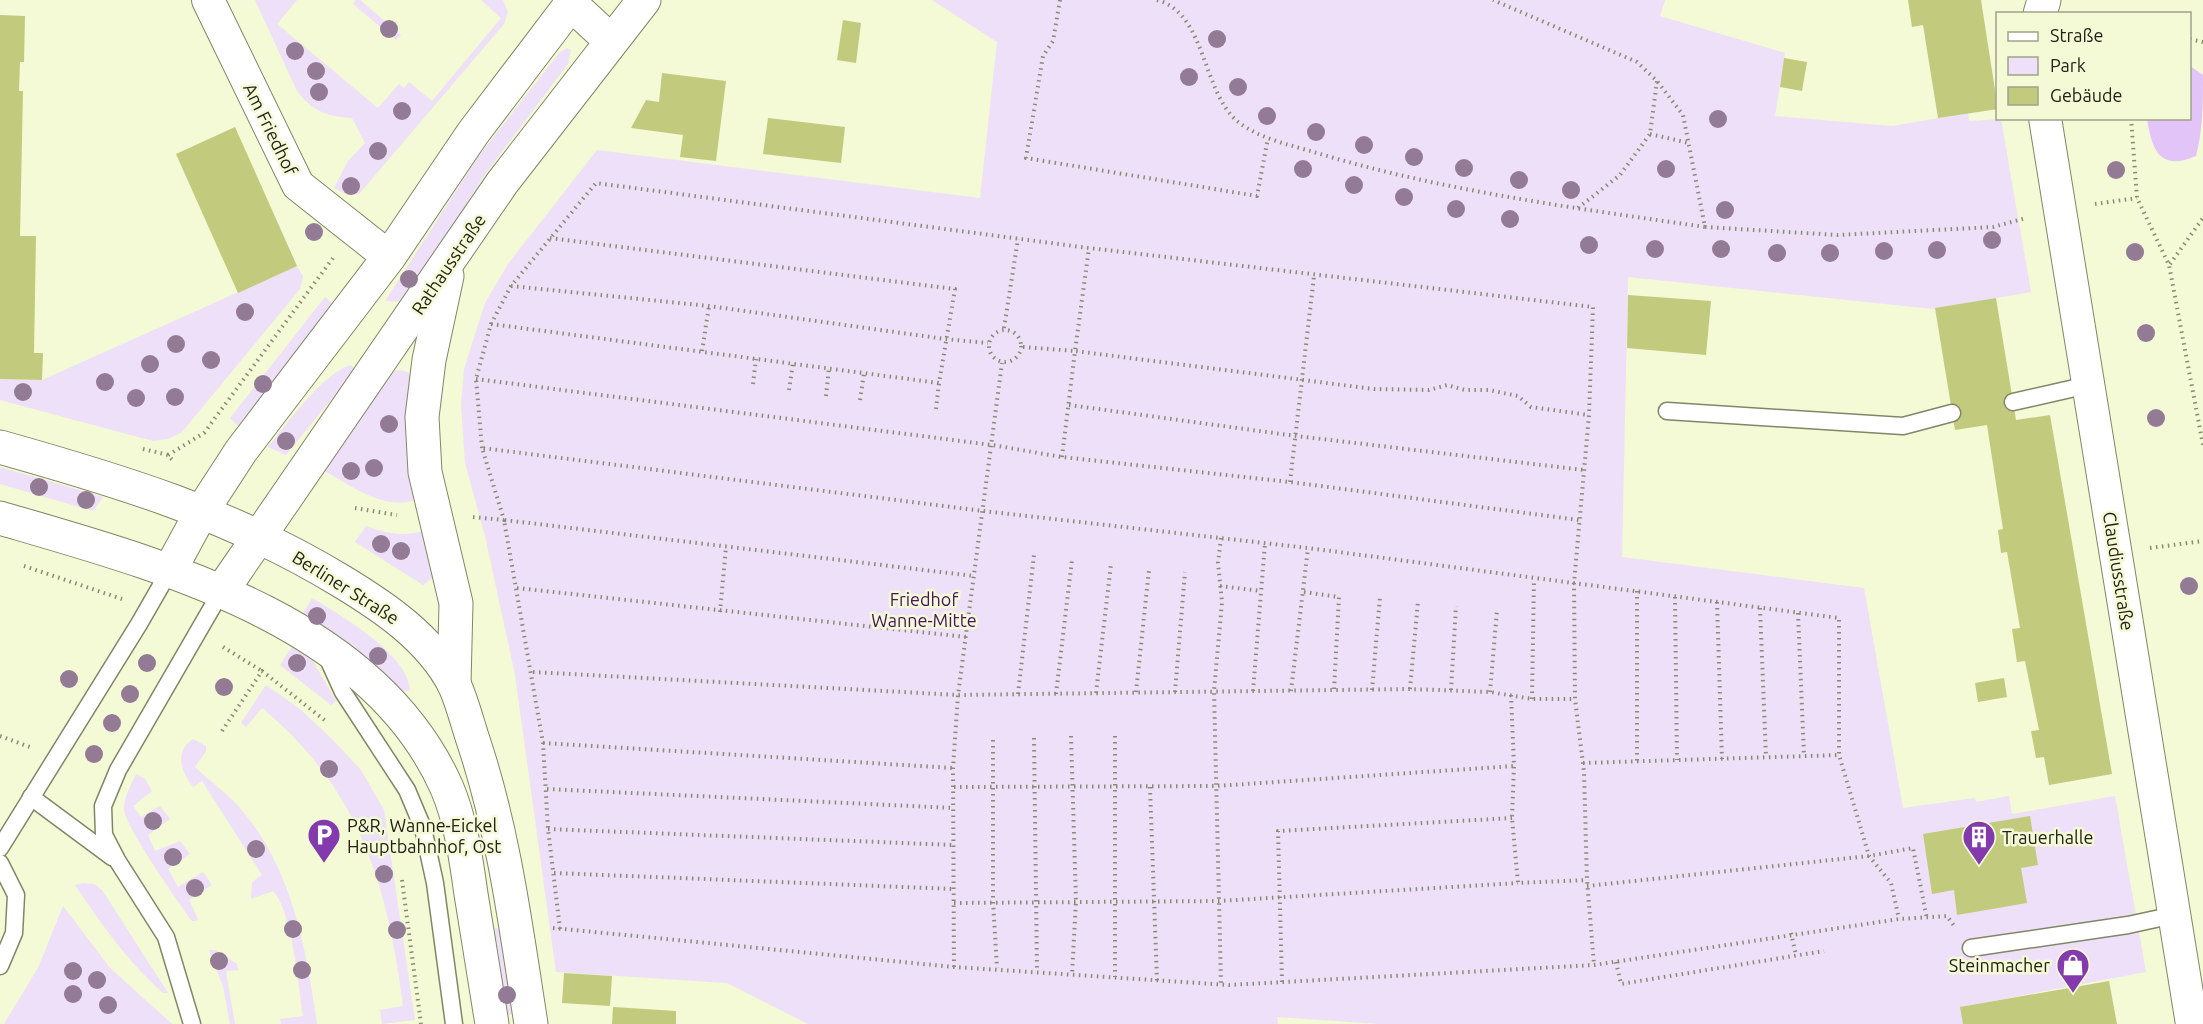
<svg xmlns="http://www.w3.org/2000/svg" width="2203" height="1024" font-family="Ubuntu,sans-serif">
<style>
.green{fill:#ede0f8}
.water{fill:#e3c4f9}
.building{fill:#c2ca7d}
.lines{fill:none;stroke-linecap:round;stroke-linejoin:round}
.service-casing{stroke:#828667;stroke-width:19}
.minor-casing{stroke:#828667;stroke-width:34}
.tertiary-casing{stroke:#828667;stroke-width:35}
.secondary-casing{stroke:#828667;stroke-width:35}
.path{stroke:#898c74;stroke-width:4;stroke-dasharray:1.5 4.5;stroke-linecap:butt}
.service{stroke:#fff;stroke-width:16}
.minor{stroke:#fff;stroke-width:32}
.tertiary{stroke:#fff;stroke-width:33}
.secondary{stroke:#fff;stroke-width:33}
.tree{fill:#947b95}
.labels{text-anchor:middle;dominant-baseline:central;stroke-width:5;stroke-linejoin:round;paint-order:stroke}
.street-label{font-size:18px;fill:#222316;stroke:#f4f9d6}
.park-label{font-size:18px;fill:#461460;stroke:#f4f9d6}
.poi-label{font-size:18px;fill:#222316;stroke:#f4f9d6;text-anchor:start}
</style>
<rect width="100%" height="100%" fill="#f4f9d6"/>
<!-- green -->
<g class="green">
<path d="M255 0H297L277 24 378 108 399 84 404 88 409 82 432 101 501 18 481 0H503L508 12 504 24 359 194 348 195 334 188 348 161 365 143 352 118C328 117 312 111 297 91Z"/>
<polygon points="356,0 360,0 401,35 396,40 353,4"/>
<polygon points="932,0 1665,0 1660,16 1785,53 1775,116 1892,126 1968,113 1969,121 2001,119 2031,292 1933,309 1628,277 1622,557 1864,588 1903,808 1975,798 1976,802 2009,796 2012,814 2115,796 2146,972 1961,1007 1963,1024 1380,1024 1277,1017 1278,1024 808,1024 727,983 556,972 515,675 485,536 465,463 461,405 464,369 485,303 508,264 597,150 980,198 997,42"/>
<polygon points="567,48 571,50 568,64 486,173 403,302 385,301 478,157 559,53"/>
<polygon points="297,266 303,276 300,289 182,432 168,439 153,441 0,400 0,379 42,380"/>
<polygon points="325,297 333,304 238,426 230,418"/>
<path d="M350 365 356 369 286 455 268 447C288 423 321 375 350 365Z"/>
<path d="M401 370 409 373 412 382 415 500C383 511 349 484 321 469L394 371Z"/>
<polygon points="0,467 103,497 93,511 0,484"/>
<path d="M366 526C386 533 402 537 423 531L435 576 423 585 355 542Z"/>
<path d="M312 598C340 615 408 654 410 690L402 692 365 658 301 617Z"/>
<polygon points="293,645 310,656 336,701 331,705 280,665"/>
<path d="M266 685 300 709 331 738 361 770 384 810 415 1020 382 1024 380 1010 403 1006C388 885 359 788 262 708L246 727 241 723Z"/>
<path d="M193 739 206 746V751L195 767C209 781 226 792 239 807 292 867 306 948 317 1024H281L280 1019 303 1016C299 987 292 910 273 891L251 899 252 882 262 875 202 781 193 787C181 771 174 752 193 739Z"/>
<path d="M136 774 145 779 152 791 133 806 141 817 160 806 170 819 148 835 155 851 180 841 190 854 168 869 178 887 203 872 212 885 189 900 198 919 195 921H192C179 903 124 825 124 809 124 797 131 785 136 774Z"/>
<path d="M83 883 94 884 102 890 168 993H163C127 961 102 925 75 885Z"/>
<polygon points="63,906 110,968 172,1024 4,1024 38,968"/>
<polygon points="495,928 500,929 513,1014 504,1016 492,929"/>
<polygon points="215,950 237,964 238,970 226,971 235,1024 230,1024 223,986 209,950"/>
</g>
<!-- water -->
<path class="water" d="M2190 66 2203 75C2203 102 2203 130 2196 156 2159 172 2152 149 2147 119L2190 118Z"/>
<!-- building -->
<g class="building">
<polygon points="1908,0 1981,0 1998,109 1938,118 1923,25 1912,27"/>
<polygon points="0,15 25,16 24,62 20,62 19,91 23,91 20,236 36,236 34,353 43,353 42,380 0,379"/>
<polygon points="843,20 861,23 856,63 837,60"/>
<polygon points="1784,58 1807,62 1802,91 1780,87"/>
<polygon points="662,73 726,81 716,161 680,157 683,135 631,128 646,100 659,102"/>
<polygon points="768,118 845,127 841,163 763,154"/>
<polygon points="235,127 297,266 238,293 176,154"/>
<polygon points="1628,295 1711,301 1706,355 1627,348"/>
<polygon points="1996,298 2016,420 2050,415 2112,774 2049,785 2044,757 2036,758 2031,731 2039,730 2025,661 2017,662 2012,629 2020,628 2007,552 2001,553 1998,530 2003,529 1987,425 1955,430 1935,308"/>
<polygon points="2004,678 2007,697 1978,702 1975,683"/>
<polygon points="2030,816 2038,865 2021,868 2027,903 1957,915 1954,890 1932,894 1923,834"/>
<polygon points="564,973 612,976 610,1006 562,1003"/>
<polygon points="2109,981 2117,1024 1963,1024 1960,1007"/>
<polygon points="613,1007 676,1011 676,1024 612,1024"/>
</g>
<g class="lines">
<!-- service casing -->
<g class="service-casing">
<g id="service">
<polyline points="2013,402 2088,385"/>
<polyline points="1667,411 1903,426 1952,413"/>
<polyline points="328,659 343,692 407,790 423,828 435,883 454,1024"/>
<polyline points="31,797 112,857"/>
<polyline points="0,848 139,624 170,570"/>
<polyline points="0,863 16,895 14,933 0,966"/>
<polyline points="1971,948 2128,925 2174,915"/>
<polyline points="192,1024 166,937 117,860 104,835 103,806 118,770 221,592"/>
</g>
</g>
<!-- minor casing -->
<g class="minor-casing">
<g id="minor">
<polyline points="208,0 298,185 389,257"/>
<polyline points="2045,118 2192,1024"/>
</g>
</g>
<!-- tertiary casing -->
<g class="tertiary-casing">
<g id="tertiary">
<polyline points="571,4 611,41"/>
<polyline points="2040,14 2044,0"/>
<polyline points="447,276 429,360 422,417 425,472 456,603 454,684"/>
<polyline points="170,570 202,511 241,451 389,257 473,133 574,0"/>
<polyline points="221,592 502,183 644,0"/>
</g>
</g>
<!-- secondary casing -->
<g class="secondary-casing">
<g id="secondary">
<path d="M0 447C121 481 233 515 341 581 384 607 430 638 454 684 462 701 467 722 473 740 504 832 516 928 531 1024"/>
<path d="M0 518C161 565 373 620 447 788 461 821 466 859 471 894 478 937 485 981 492 1024"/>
</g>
</g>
<!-- path -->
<g class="path">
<polyline points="1060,0 1053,41 1043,56 1026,158 1257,196 1268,138"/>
<path d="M1157 0C1206 13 1202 91 1237 121 1259 139 1291 145 1317 153 1443 191 1575 208 1705 227L1683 115 1657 81 1637 62 1493 0"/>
<polyline points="2190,39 2203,42"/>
<polyline points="2131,118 2137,198 2169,265 2203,445"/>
<polyline points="1650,134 1689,143"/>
<polyline points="2095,204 2137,198"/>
<polyline points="1578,208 1620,175 1650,134 1657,81"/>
<polyline points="1705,227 1838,235 1993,227 2026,218"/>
<polyline points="2170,264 2203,218"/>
<polyline points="511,286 709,306 945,339 988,343"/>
<polyline points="491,324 939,383 955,289 550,238"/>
<polyline points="1004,328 1018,239"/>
<circle cx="1005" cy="346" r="16"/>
<polyline points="1023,347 1075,351 1089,248"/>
<polyline points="702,351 709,306"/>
<polyline points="476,379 992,445 1062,457 1290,482 1579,520"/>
<polyline points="753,384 756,359"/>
<polyline points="789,390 793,363"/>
<polyline points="826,396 829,368"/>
<polyline points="860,400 864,373"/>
<polyline points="1069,405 1296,436 1584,470"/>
<polyline points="936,409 939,383"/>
<polyline points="482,448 476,379 491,324 511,286 596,183 1089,248 1593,307 1589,415 1574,583 1575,699 1584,772 1587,880 1594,965"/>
<polyline points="143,449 168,455 174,462"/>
<polyline points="168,455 204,433 333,258"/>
<polyline points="1062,457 1075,351 1374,389 1429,390 1447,385 1465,390 1489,390 1518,396 1531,407 1589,415"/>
<polyline points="1290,482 1314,276"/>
<polyline points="355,508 397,515"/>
<polyline points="473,517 504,520 482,448 983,511 1308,548 1839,618 1839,755 1869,856 1891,883 1899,919"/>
<polyline points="1221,538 1218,563 1222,602 1214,691 1221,984"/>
<polyline points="2150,548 2203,541"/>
<polyline points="24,566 122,599"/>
<polyline points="1220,586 1261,591"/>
<polyline points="517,588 966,637"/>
<polyline points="1637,591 1637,761"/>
<polyline points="1304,592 1339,597 1334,690"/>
<polyline points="1675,597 1677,760"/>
<polyline points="1717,602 1722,759"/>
<polyline points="1760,608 1766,757"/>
<polyline points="720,612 726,547"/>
<polyline points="1798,613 1804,756"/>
<polyline points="223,647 262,671"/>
<polyline points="533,672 958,695 1410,689 1490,692 1532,699 1575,699"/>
<polyline points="1410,689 1418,601"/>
<polyline points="1372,690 1380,597"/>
<polyline points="1451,690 1456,606"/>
<polyline points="1253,691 1265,543"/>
<polyline points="1291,691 1308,548"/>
<polyline points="1136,692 1149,570"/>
<polyline points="1175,692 1185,572"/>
<polyline points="1490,692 1497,610"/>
<polyline points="1096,693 1111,564"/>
<polyline points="1018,694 1034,555"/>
<polyline points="1056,694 1072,560"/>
<polyline points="1511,695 1514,766 1512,818 1518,883 1587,880"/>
<polyline points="1532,699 1534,579"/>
<polyline points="222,731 262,671 327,722"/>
<polyline points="0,736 30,747"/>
<polyline points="1071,736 1076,901 1072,975"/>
<polyline points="1115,736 1115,977"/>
<polyline points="1034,738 1037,971"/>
<polyline points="993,740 993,901 997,968"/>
<polyline points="543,743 953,768"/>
<polyline points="1583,763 1839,755"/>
<polyline points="954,787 1216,786 1514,766"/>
<polyline points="1150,787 1157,981"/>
<polyline points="547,789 954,808"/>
<polyline points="548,829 954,845"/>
<polyline points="554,873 954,889"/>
<polyline points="402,880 421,1024"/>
<polyline points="1587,886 1869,856 1913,848 1927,919"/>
<polyline points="954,903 1219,901 1518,883"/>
<polyline points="553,928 954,967 1229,985 1594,965 1899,919 1947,916 1955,927"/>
<polyline points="560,929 548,829 543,743 504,520 974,576"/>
<polyline points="1791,933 1796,955"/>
<polyline points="1616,962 1621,984 1824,951"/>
<polyline points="954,967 953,768 958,695 1002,363"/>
<polyline points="1282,982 1278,831 1512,818"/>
</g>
<!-- service -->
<use href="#service" class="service"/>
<!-- minor -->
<use href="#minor" class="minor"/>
<!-- tertiary -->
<use href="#tertiary" class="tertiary"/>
<!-- secondary -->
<use href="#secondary" class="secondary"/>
</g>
<!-- trees -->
<g class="tree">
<circle cx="389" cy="29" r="9"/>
<circle cx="1217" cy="39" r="9"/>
<circle cx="295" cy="51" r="9"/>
<circle cx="316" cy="71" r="9"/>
<circle cx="1189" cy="77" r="9"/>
<circle cx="1238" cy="87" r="9"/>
<circle cx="319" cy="92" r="9"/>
<circle cx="402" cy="111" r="9"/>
<circle cx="1267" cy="116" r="9"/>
<circle cx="1718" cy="119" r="9"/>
<circle cx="1316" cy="132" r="9"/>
<circle cx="1364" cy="145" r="9"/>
<circle cx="378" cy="151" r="9"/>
<circle cx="1414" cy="157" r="9"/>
<circle cx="1464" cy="168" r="9"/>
<circle cx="1303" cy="169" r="9"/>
<circle cx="1666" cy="169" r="9"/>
<circle cx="2116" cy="170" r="9"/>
<circle cx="1519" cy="180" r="9"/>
<circle cx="1354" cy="185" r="9"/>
<circle cx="351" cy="186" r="9"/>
<circle cx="1571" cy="190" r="9"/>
<circle cx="1404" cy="197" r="9"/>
<circle cx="1456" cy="209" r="9"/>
<circle cx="1725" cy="210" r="9"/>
<circle cx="1510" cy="219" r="9"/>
<circle cx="314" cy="232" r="9"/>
<circle cx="1992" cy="240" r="9"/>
<circle cx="1589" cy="245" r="9"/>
<circle cx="1655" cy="249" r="9"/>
<circle cx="1721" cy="249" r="9"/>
<circle cx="1937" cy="250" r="9"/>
<circle cx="1884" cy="251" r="9"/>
<circle cx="2135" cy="252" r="9"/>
<circle cx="1777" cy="253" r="9"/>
<circle cx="1830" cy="253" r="9"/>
<circle cx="409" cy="279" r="9"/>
<circle cx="245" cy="312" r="9"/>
<circle cx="2146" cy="333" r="9"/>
<circle cx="176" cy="344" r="9"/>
<circle cx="211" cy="360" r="9"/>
<circle cx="150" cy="364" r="9"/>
<circle cx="105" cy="382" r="9"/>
<circle cx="263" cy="384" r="9"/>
<circle cx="23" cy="392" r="9"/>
<circle cx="175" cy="397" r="9"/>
<circle cx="136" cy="398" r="9"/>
<circle cx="2156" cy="418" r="9"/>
<circle cx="389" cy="424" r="9"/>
<circle cx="286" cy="441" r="9"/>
<circle cx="374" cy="468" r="9"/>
<circle cx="351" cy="471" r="9"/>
<circle cx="39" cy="487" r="9"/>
<circle cx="86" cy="500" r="9"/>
<circle cx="381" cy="544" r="9"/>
<circle cx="401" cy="551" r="9"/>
<circle cx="2189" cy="586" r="9"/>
<circle cx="317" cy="616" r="9"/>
<circle cx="378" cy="656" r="9"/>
<circle cx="147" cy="663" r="9"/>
<circle cx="297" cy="663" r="9"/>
<circle cx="69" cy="679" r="9"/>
<circle cx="224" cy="687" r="9"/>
<circle cx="130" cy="694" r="9"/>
<circle cx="112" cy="723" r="9"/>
<circle cx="94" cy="754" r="9"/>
<circle cx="329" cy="769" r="9"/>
<circle cx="153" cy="821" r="9"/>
<circle cx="256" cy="849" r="9"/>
<circle cx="173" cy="857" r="9"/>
<circle cx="384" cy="874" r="9"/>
<circle cx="195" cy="888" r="9"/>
<circle cx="293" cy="929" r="9"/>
<circle cx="397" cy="930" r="9"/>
<circle cx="219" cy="961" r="9"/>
<circle cx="302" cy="970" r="9"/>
<circle cx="73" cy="971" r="9"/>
<circle cx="97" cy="980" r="9"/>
<circle cx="73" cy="994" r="9"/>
<circle cx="507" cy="995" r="9"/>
<circle cx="108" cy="1005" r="9"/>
</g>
<!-- icons -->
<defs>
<g id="parking-pin" transform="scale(1.725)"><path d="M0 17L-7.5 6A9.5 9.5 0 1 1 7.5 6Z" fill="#833aad" stroke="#f4f9d6"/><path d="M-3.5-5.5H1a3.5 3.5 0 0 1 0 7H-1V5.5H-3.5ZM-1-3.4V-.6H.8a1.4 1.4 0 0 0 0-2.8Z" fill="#fff"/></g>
<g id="building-pin" transform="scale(1.725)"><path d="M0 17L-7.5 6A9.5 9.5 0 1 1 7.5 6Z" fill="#833aad" stroke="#f4f9d6"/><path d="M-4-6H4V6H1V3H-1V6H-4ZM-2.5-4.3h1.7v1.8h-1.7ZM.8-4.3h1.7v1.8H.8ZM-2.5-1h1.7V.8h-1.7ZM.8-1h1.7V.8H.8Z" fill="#fff"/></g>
<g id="shop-pin" transform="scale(1.725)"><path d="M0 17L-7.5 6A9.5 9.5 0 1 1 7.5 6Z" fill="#833aad" stroke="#f4f9d6"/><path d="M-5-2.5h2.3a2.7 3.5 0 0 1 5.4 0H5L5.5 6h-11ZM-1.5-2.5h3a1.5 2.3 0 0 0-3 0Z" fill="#fff"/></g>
</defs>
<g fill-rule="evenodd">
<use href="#parking-pin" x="324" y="835"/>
<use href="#building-pin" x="1979" y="837"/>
<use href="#shop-pin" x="2073" y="965"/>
</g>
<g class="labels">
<!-- street labels -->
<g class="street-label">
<text transform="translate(271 129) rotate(64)">Am Friedhof</text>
<text transform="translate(448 264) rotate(-56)">Rathausstraße</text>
<text transform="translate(2119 571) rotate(81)">Claudiusstraße</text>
<text transform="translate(346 587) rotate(32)">Berliner Straße</text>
</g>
<!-- park labels -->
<g class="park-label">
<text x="924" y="599">Friedhof<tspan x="924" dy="21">Wanne-Mitte</tspan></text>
</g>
<!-- poi labels -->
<g class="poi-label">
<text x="347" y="825">P&amp;R, Wanne-Eickel<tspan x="347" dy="21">Hauptbahnhof, Ost</tspan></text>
<text x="2002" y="837">Trauerhalle</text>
<text x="2050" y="965" text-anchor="end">Steinmacher</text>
</g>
</g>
<!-- legend -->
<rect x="1996" y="12" width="195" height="108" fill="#f4f9d6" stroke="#a0a389" stroke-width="1.5"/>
<rect x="2008" y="32" width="30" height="9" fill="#ffffff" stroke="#a0a389" stroke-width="1.5"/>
<text x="2050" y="42" font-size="18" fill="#222316">Straße</text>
<rect x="2008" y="57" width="30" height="18" fill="#ede0f8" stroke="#a0a389" stroke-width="1.5"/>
<text x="2050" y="72" font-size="18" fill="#222316">Park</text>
<rect x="2008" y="87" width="30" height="18" fill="#c2ca7d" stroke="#a0a389" stroke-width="1.5"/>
<text x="2050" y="102" font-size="18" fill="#222316">Gebäude</text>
</svg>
